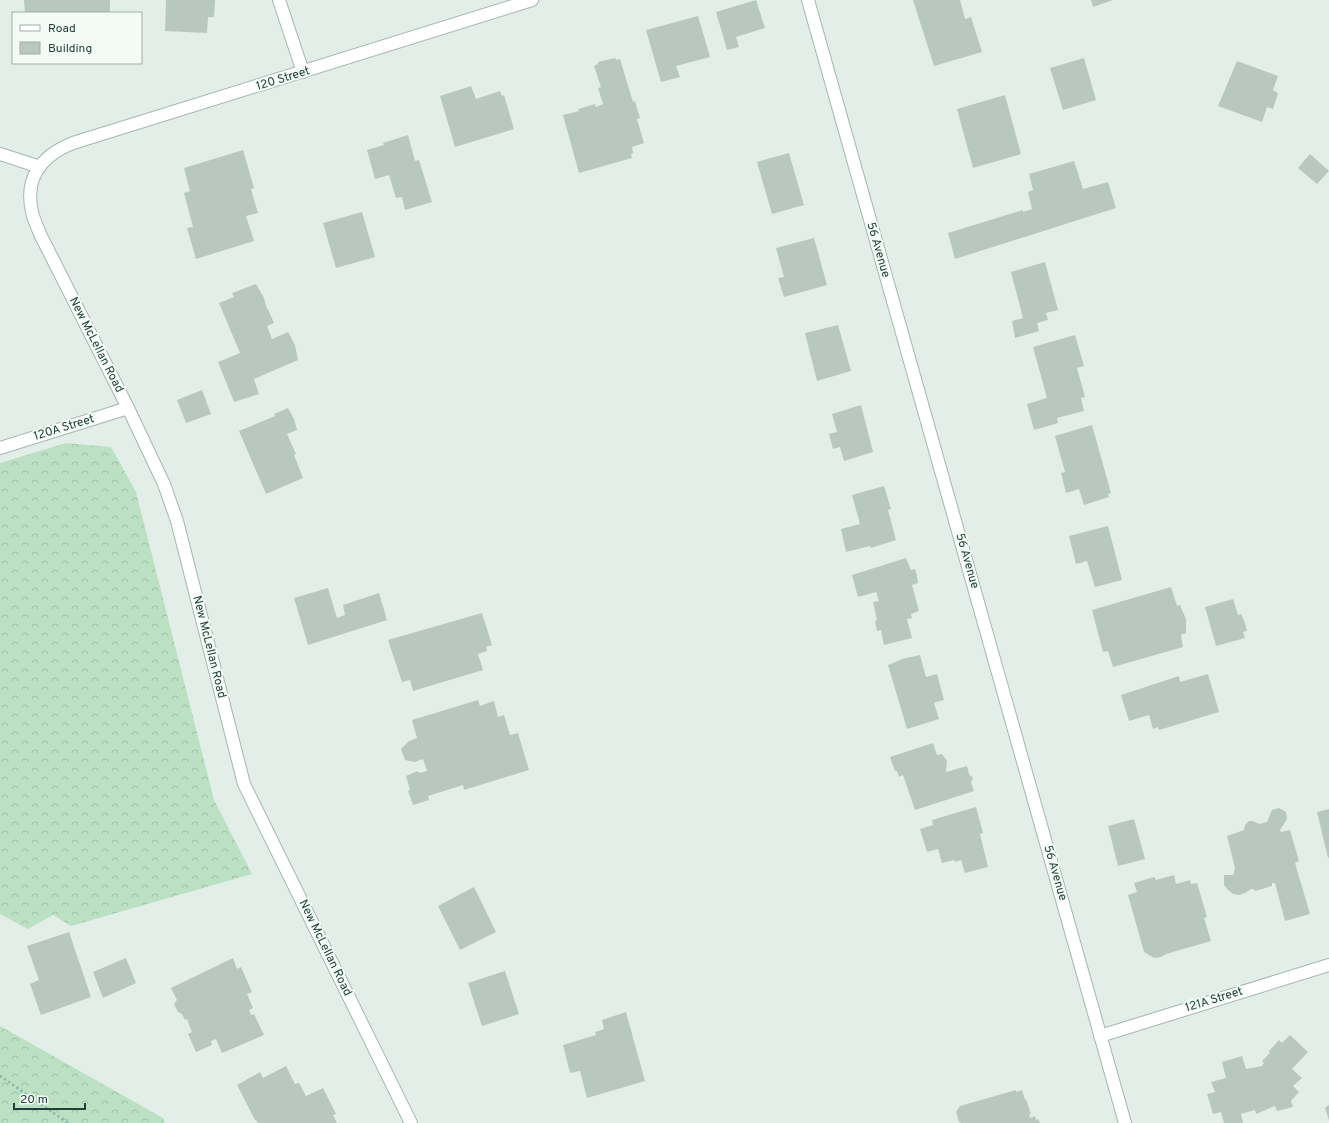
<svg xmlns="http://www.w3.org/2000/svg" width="1329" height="1123" font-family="Overpass,sans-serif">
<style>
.forest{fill:url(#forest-crowns)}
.building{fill:#b8c8c1}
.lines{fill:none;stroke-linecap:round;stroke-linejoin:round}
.minor-casing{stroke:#a5b6af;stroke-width:14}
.path{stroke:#82b3a1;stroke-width:2.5;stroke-dasharray:2 3;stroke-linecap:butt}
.minor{stroke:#fff;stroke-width:12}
.labels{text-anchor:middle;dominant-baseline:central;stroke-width:4;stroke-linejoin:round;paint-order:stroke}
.street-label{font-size:12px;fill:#214036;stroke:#f4faf6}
</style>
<defs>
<pattern id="forest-crowns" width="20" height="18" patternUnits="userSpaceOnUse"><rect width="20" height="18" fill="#bbe0c3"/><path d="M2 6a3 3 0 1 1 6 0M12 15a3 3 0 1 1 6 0" fill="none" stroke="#a0c1a8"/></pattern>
</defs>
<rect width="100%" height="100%" fill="#e3eee8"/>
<!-- forest -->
<g class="forest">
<polygon points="66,443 111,447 136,492 214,800 252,874 71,926 53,915 28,929 0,914 0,463"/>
<polygon points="0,1026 163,1118 165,1123 0,1123"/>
</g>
<!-- building -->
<g class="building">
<polygon points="24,0 110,0 110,13 25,13"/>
<polygon points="166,0 215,0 214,17 208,17 207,33 165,31"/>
<polygon points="756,0 765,28 736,37 739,47 727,50 716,12"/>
<polygon points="913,0 960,0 965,19 971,17 982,52 934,66"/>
<polygon points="1091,0 1113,0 1093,7"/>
<polygon points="698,16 710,57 676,66 680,77 661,82 646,30"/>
<polygon points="615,58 616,60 620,59 633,102 635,101 640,118 637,119 644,143 632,147 633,153 631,154 632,158 579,173 563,115 579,111 578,109 595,104 596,107 603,104 598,88 601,87 594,66 598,64 598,62"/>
<polygon points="1084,58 1096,100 1063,110 1050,68"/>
<polygon points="1237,61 1278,76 1273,90 1278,93 1273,109 1267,107 1262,122 1218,106"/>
<polygon points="471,86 476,99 500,91 502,96 504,95 514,129 455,147 440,96"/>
<polygon points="1005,95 1021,154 973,168 957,109"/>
<polygon points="408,135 415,161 419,160 432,202 405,210 402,197 396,198 389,175 375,179 367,150 384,145 383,143"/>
<polygon points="243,150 254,188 251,189 258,213 246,216 254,241 196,259 187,228 193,227 184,193 190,191 184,168"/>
<polygon points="789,153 804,205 772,214 757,162"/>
<polygon points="1310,154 1329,171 1317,184 1298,168"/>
<polygon points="1074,161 1083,189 1108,182 1116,208 955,259 948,233 1023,210 1023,212 1032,209 1028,192 1033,190 1029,174"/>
<polygon points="362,212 375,257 336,268 323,223"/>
<polygon points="814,238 827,285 784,297 778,278 784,277 776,248"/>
<polygon points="1045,262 1058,310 1046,313 1048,320 1037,323 1039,331 1015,338 1012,321 1023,318 1011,272"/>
<polygon points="256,284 264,298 267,309 268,309 274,323 267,326 272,339 288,332 295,345 298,360 254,379 259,394 234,402 218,362 240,353 219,303 234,297 232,293"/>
<polygon points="838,325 851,371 817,381 805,333"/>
<polygon points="1075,335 1084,366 1077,368 1085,397 1081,398 1084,411 1057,418 1058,423 1034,430 1027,404 1047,398 1033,347"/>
<polygon points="202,390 211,414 186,423 177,400"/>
<polygon points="861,405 873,452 844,461 840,447 833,449 829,434 837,432 832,414"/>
<polygon points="288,408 294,419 297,430 287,434 296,454 294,455 303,478 266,494 239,431 275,416 274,414"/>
<polygon points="1092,425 1111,493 1108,494 1109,497 1084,505 1079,489 1066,493 1061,473 1065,472 1055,436"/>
<polygon points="884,486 891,509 888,510 896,540 871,548 870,546 846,552 841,529 860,524 852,495"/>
<polygon points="1108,526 1122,580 1095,587 1087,561 1076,564 1069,536"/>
<polygon points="906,558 911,570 915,569 917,576 918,583 912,585 919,611 911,614 912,618 907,619 912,638 884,645 881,630 877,631 875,621 877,620 873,602 879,601 876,592 858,597 852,575"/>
<polygon points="1171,587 1177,606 1180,605 1186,619 1186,633 1181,635 1183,647 1113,667 1108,651 1103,652 1092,610"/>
<polygon points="328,588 337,618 345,615 343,605 379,593 387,620 308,645 294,598"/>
<polygon points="1233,599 1238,615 1241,614 1245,623 1247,631 1243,632 1245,638 1216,646 1205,607"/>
<polygon points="482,613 492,645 486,647 487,651 478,654 483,670 413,691 410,680 402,682 388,640"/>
<polygon points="920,655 926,677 937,674 944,700 934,703 939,719 907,729 888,665 902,659"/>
<polygon points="1208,674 1219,712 1159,730 1158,727 1153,729 1149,715 1129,721 1121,695 1179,676 1180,682"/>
<polygon points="478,700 480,706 494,701 498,717 504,715 510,735 518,733 529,770 464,790 463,785 428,796 429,800 413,805 408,791 410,790 406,776 418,771 419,773 427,771 423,759 415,762 405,760 401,749 409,741 417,738 412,720"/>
<polygon points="933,743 937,755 942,754 947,761 946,772 967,766 969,774 973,778 971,783 974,791 915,810 903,775 899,777 897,771 895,771 890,757"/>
<polygon points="976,807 983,833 980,834 988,867 965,873 961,860 955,862 954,860 942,863 938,849 927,852 920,829 933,825 932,820"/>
<polygon points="1279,808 1286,812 1287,819 1280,830 1281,832 1290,830 1299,861 1295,863 1310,914 1285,921 1275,883 1272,883 1272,886 1255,891 1254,889 1251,889 1245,893 1239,895 1233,894 1228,890 1224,885 1224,875 1233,875 1235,868 1227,836 1244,830 1245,825 1249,821 1253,821 1259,824 1267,822 1272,810"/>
<polygon points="1329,809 1329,858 1328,858 1317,812"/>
<polygon points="1134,819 1145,859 1118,866 1108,826"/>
<polygon points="1174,875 1176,884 1190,880 1191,884 1197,883 1207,917 1204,918 1211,941 1166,954 1161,957 1154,958 1144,952 1128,895 1137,892 1134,883 1154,877 1156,880"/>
<polygon points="474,887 496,932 460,950 438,906"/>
<polygon points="69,932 91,997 41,1015 30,984 39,980 27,946"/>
<polygon points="126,958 136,983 103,998 93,972"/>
<polygon points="233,958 237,969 241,967 252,992 247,994 253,1008 249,1010 251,1015 254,1014 264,1035 222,1053 216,1039 211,1041 212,1045 196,1052 188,1034 192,1032 187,1019 185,1020 182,1014 178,1012 174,1004 177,1000 171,988"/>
<polygon points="505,971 519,1014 482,1026 468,983"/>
<polygon points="626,1012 645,1081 587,1098 580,1071 570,1073 563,1045 596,1035 595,1032 604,1029 602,1020"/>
<polygon points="1290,1035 1308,1052 1292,1069 1302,1078 1293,1086 1299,1092 1291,1101 1293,1107 1277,1111 1275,1106 1256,1114 1255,1110 1241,1114 1243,1123 1224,1123 1221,1112 1213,1114 1207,1094 1215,1092 1211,1082 1226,1078 1222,1062 1242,1056 1246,1069 1262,1066 1264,1063 1262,1061 1270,1053 1269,1051 1279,1040 1282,1043"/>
<polygon points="286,1066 295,1084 299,1083 306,1096 323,1088 336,1114 333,1115 337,1123 258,1123 256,1120 255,1120 237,1085 260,1072 263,1078"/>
<polygon points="1016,1090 1016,1092 1022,1090 1025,1100 1026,1099 1031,1114 1029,1114 1030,1118 1035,1116 1036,1120 1038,1119 1040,1123 962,1123 959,1122 956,1112 960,1106"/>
<polygon points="1329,1105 1329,1120 1325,1108"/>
</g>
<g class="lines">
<!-- minor casing -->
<g class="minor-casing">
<g id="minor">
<polyline points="279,0 303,72"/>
<polyline points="808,0 1125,1123"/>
<polyline points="0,154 40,167"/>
<polyline points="0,448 128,408"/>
<polyline points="1100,1036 1329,965"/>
<path d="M411 1123 244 784 177 521 164 484 128 408 41 236C38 229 35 222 33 216 23 180 40 156 73 143L532 0"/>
</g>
</g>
<!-- path -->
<polyline class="path" points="0,1076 68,1123"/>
<!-- minor -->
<use href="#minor" class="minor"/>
</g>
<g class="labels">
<!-- street labels -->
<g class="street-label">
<text transform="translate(283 79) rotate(-17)">120 Street</text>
<text transform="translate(878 250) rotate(74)">56 Avenue</text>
<text transform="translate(96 345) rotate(63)">New McLellan Road</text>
<text transform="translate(64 428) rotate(-17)">120A Street</text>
<text transform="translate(967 561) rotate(74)">56 Avenue</text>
<text transform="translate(209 647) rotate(76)">New McLellan Road</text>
<text transform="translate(1055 873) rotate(74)">56 Avenue</text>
<text transform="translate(325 948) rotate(64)">New McLellan Road</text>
<text transform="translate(1214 1000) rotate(-17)">121A Street</text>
</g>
</g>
<!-- legend -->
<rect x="12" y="12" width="130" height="52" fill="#f4faf6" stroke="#a0b0a9"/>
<rect x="20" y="25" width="20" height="6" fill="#ffffff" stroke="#a0b0a9"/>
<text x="48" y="32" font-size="12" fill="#214036">Road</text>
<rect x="20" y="42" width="20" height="12" fill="#b8c8c1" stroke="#a0b0a9"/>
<text x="48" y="52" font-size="12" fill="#214036">Building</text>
<!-- scale -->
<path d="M14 1103v6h71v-6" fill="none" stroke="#214036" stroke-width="2"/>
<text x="20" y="1103" font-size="12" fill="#214036" stroke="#f4faf6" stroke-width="3" paint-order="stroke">20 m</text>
</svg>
